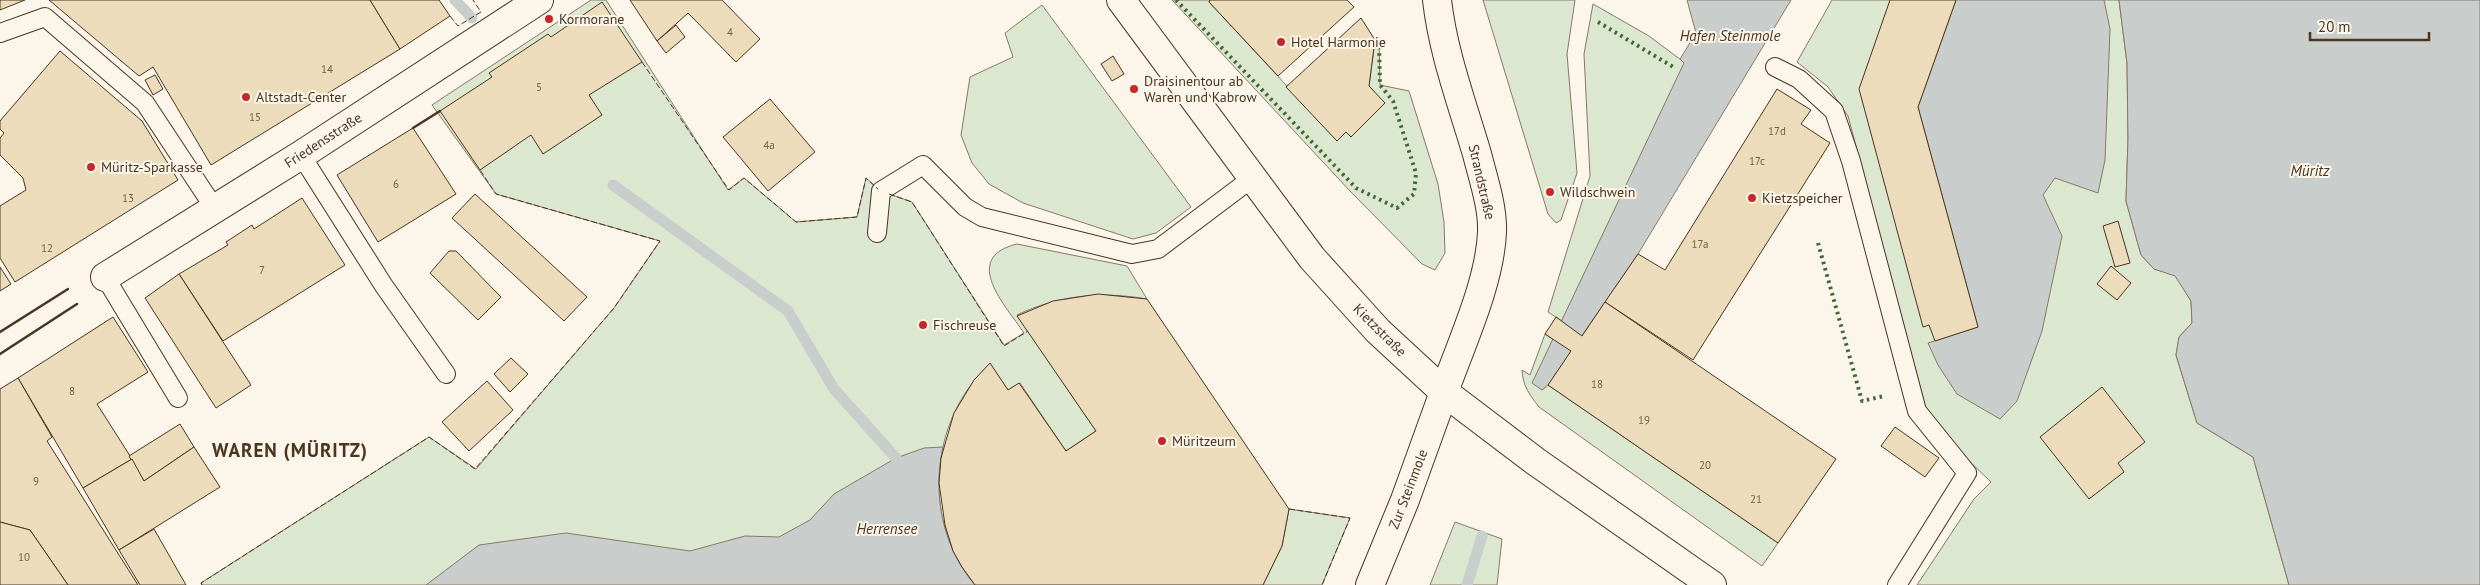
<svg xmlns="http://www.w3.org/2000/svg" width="2480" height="585" font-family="'PT Sans',sans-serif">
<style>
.green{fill:#dce7d0;stroke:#887966}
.water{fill:#c9cecd;stroke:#887966}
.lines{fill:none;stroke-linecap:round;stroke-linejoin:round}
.stream{stroke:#c9cecd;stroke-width:11}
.building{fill:#ecdcbc;stroke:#4a3520}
.lane-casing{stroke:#4a3520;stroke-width:20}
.street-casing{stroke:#4a3520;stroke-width:30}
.secondary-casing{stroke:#4a3520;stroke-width:30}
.lane{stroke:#fbf6e9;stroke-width:18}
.street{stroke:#fbf6e9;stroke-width:28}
.secondary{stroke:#fbf6e9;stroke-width:28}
.hedge{stroke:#436837;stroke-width:4;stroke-dasharray:2.5 4;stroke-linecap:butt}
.fence{stroke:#4a3520;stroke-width:1;stroke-dasharray:6 2.5;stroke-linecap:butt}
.wall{stroke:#4a3520;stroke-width:2.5}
.poi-dot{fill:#c62828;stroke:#fbf6e9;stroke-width:2}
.labels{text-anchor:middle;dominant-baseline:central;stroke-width:4;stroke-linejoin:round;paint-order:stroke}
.number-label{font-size:11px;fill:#725f47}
.poi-label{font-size:14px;fill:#4a3520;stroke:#fbf6e9;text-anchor:start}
.street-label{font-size:14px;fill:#4a3520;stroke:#fbf6e9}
.water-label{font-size:15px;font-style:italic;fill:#4a3520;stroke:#fbf6e9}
.district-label{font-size:19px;font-weight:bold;letter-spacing:1px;fill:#4a3520;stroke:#fbf6e9}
</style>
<rect width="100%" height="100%" fill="#fbf6e9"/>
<!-- green -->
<g class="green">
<path d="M591 0H606L728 190 744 178 796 222 857 217 866 178 881 191 912 202 1004 345 1024 333C1006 306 960 258 1017 244L1127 266 1147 299C1101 291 1059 295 1017 315L1096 431 1066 451 1020 383 1008 390 990 364C929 419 921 522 975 585H202L201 583 429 437 476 469 614 308 660 241 496 194 432 105Z"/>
<polygon points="1172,0 1210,0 1209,2 1337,140 1346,132 1369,86 1375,40 1379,43 1380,85 1409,91 1438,184 1444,222 1445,253 1435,270 1422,264 1350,191"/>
<polygon points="1483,0 1575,0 1567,54 1577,173 1561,220 1556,223 1548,214"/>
<polygon points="1832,0 2119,0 2127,63 2128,139 2126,201 2141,255 2154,269 2175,275 2191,301 2192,323 2179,337 2176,355 2197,423 2253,457 2289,585 1917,585 1974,499 1991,482 1967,459 1926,409 1848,116 1828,87 1797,62"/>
<polygon points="1593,4 1649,36 1685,63 1562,321 1548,312 1590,176 1584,54"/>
<polygon points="1042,5 1191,207 1156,233 1133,239 1023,203 989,184 972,163 961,135 970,77 1013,57 1005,33"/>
<path d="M1545 334 1553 339 1542 390 1548 385 1778 543 1762 566 1539 407C1529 394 1523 386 1522 370L1530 375Z"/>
<polygon points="1289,509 1350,518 1322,585 1263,585 1282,546"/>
<polygon points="1455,522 1502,539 1497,585 1430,585"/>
</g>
<!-- water -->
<g class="water">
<polygon points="1687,0 1791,0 1638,254 1548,385 1542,390 1532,383 1684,63 1680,59 1696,33"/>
<polygon points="1956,0 2104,0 2110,29 2105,160 2098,193 2055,178 2043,195 2062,236 2042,331 2017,401 2000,419 1957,394 1938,365 1928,343 1978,327 1918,107"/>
<polygon points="2119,0 2480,0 2480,585 2289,585 2253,457 2197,423 2176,355 2179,337 2192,323 2191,301 2175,276 2154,269 2141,255 2126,201 2128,139 2127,63"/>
<path d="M943 447C932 495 943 548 975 585H426L479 545 566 533 690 551 745 536 779 537 810 520 834 494 896 458 924 448Z"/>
</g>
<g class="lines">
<!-- stream -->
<g class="stream">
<polyline points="455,0 472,18"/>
<polyline points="613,185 788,311 834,389 896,458"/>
<polyline points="1467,585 1482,536"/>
</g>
</g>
<!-- building -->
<g class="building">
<polygon points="0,0 25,0 0,10"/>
<polygon points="49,0 370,0 400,49 211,165 153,67 139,76"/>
<polygon points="370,0 439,0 450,16 400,49"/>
<polygon points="630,0 722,0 760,39 736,62 688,13 657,41"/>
<polygon points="1210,0 1347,0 1354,7 1278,76 1209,2"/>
<polygon points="1890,0 1956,0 1918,107 1978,327 1935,341 1929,325 1923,327 1859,89"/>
<polygon points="602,2 642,62 589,95 602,115 543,154 531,135 480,170 440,111 492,77 489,73 548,34 551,37"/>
<polygon points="1361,18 1375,40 1369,86 1385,103 1351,137 1346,132 1337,141 1286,87"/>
<polygon points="676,25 685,37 666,53 657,41"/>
<polygon points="60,51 142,121 178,180 15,282 0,258 0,206 26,190 23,178 0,155 0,138 4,133 0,129 0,121"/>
<polygon points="1113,56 1124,74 1112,81 1101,64"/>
<polygon points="155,75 163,89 153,95 145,80"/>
<polygon points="1777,89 1811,110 1801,124 1830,143 1693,360 1605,302 1638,254 1665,270"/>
<polygon points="770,99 815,152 768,191 723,137"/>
<polygon points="413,128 456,194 378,242 337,175"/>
<polygon points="475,194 587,297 564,321 452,218"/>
<polygon points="302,198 345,265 223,341 179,274 228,245 226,242 252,225 254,229"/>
<polygon points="2118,221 2130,263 2115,267 2103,226"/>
<polygon points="449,251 456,251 501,297 478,320 430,273"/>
<polygon points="2111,266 2131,283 2117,300 2097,284"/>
<polygon points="0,267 11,284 0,291"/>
<polygon points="179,274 251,385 216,408 145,298"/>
<polygon points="1098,294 1147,299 1289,509 1282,546 1263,585 975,585 962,567 953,551 945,525 939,483 941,458 954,413 974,380 990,363 1008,390 1019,383 1066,451 1096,431 1017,316 1053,301"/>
<polygon points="1605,302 1836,459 1778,543 1548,385 1571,351 1545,334 1556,317 1582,336"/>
<polygon points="113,317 148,372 97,404 132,459 83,488 18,378"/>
<polygon points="511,358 528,374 510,392 494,374"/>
<polygon points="18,378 52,437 47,441 138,585 68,585 30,530 0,522 0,389"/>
<polygon points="487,381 513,410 469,451 442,422"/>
<polygon points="2102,387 2145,442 2118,463 2124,472 2089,499 2040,437"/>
<polygon points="180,424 194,447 144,481 129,456"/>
<polygon points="1895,427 1939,458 1925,477 1881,446"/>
<polygon points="194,447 220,487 119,550 83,488 132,459 144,481"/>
<polygon points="0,522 30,530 68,585 0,585"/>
<polygon points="154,529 186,585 140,585 119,550"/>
</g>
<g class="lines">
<!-- lane casing -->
<g class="lane-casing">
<g id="lane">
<polyline points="0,33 45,17 145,103 215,209"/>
<polyline points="1775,67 1799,79 1834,111 1851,161 1917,411 1967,473 1897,585"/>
<polyline points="301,155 384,286 446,374"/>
<polyline points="877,233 881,191 923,165 965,207 982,217 1132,254 1158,249 1251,179"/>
<polyline points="105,277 178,398"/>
</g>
</g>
<!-- street casing -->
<g class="street-casing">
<g id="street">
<polyline points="1121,0 1312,258 1378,331 1444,392 1535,461 1712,585"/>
<path d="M1437 0C1443 53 1462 103 1477 154 1483 178 1493 207 1492 232 1490 283 1461 344 1444 392"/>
<polyline points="105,277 301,155 539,0"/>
</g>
</g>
<!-- secondary casing -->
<g class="secondary-casing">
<polyline id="secondary" points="1370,585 1405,500 1444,392"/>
</g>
<!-- lane -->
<use href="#lane" class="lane"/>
<!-- street -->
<use href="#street" class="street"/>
<!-- secondary -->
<use href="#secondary" class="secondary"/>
<!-- hedge -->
<g class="hedge">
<polyline points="1176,0 1356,188 1397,208 1414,194 1416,173 1393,101 1380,85 1379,43 1375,40"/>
<polyline points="1598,22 1675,68"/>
<polyline points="1818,243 1862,401 1884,396"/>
</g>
<!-- fence -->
<g class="fence">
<polyline points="450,16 458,26 481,12 473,0"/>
<polyline points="642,62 729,190 744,178 796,222 857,217 866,178 878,189"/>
<polyline points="889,194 912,202 1004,346 1028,331"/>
<polyline points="1289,509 1350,518 1322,585"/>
<polyline points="202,585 201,583 429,437 475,469 614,308 660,241 496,194 480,170"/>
</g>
<!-- wall -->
<g class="wall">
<polyline points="413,128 440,111"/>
<polyline points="0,332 68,289"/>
<polyline points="0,354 77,304"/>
</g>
</g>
<!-- markers -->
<g class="poi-dot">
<circle cx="549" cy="19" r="5"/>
<circle cx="1281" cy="42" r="5"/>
<circle cx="1134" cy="89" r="5"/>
<circle cx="246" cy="97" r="5"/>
<circle cx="91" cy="167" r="5"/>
<circle cx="1550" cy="192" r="5"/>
<circle cx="1752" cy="198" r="5"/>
<circle cx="923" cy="325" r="5"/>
<circle cx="1162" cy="441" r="5"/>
</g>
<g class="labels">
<!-- number labels -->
<g class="number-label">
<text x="730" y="32">4</text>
<text x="327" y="69">14</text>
<text x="539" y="87">5</text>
<text x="255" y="117">15</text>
<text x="1777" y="131">17d</text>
<text x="769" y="145">4a</text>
<text x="1757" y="161">17c</text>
<text x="396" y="184">6</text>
<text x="128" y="198">13</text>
<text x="1700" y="244">17a</text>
<text x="47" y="248">12</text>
<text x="262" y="270">7</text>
<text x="1597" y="384">18</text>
<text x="72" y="391">8</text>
<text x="1644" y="420">19</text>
<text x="1705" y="465">20</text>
<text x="36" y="481">9</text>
<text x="1756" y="499">21</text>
<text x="24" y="557">10</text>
</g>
<!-- poi labels -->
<g class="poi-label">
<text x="559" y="19">Kormorane</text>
<text x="1291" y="42">Hotel Harmonie</text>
<text x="1144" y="81">Draisinentour ab<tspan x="1144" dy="16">Waren und Kabrow</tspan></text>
<text x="256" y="97">Altstadt-Center</text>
<text x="101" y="167">Müritz-Sparkasse</text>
<text x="1560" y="192">Wildschwein</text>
<text x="1762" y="198">Kietzspeicher</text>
<text x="933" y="325">Fischreuse</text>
<text x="1172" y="441">Müritzeum</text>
</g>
<!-- street labels -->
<g class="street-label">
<text transform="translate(323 140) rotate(-33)">Friedensstraße</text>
<text transform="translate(1482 182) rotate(77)">Strandstraße</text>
<text transform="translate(1380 330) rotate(45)">Kietzstraße</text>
<text transform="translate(1408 489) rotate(-69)">Zur Steinmole</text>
</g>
<!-- water labels -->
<g class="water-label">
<text x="1730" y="35">Hafen Steinmole</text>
<text x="2310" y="170">Müritz</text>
<text x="887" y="528">Herrensee</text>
</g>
<!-- district labels -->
<g class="district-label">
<text x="290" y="450">WAREN (MÜRITZ)</text>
</g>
</g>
<!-- scale -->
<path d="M2310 32v8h119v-8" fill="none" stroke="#4a3520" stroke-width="2.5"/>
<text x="2318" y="32" font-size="15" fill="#4a3520" stroke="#fbf6e9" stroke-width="4" paint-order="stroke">20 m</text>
</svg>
